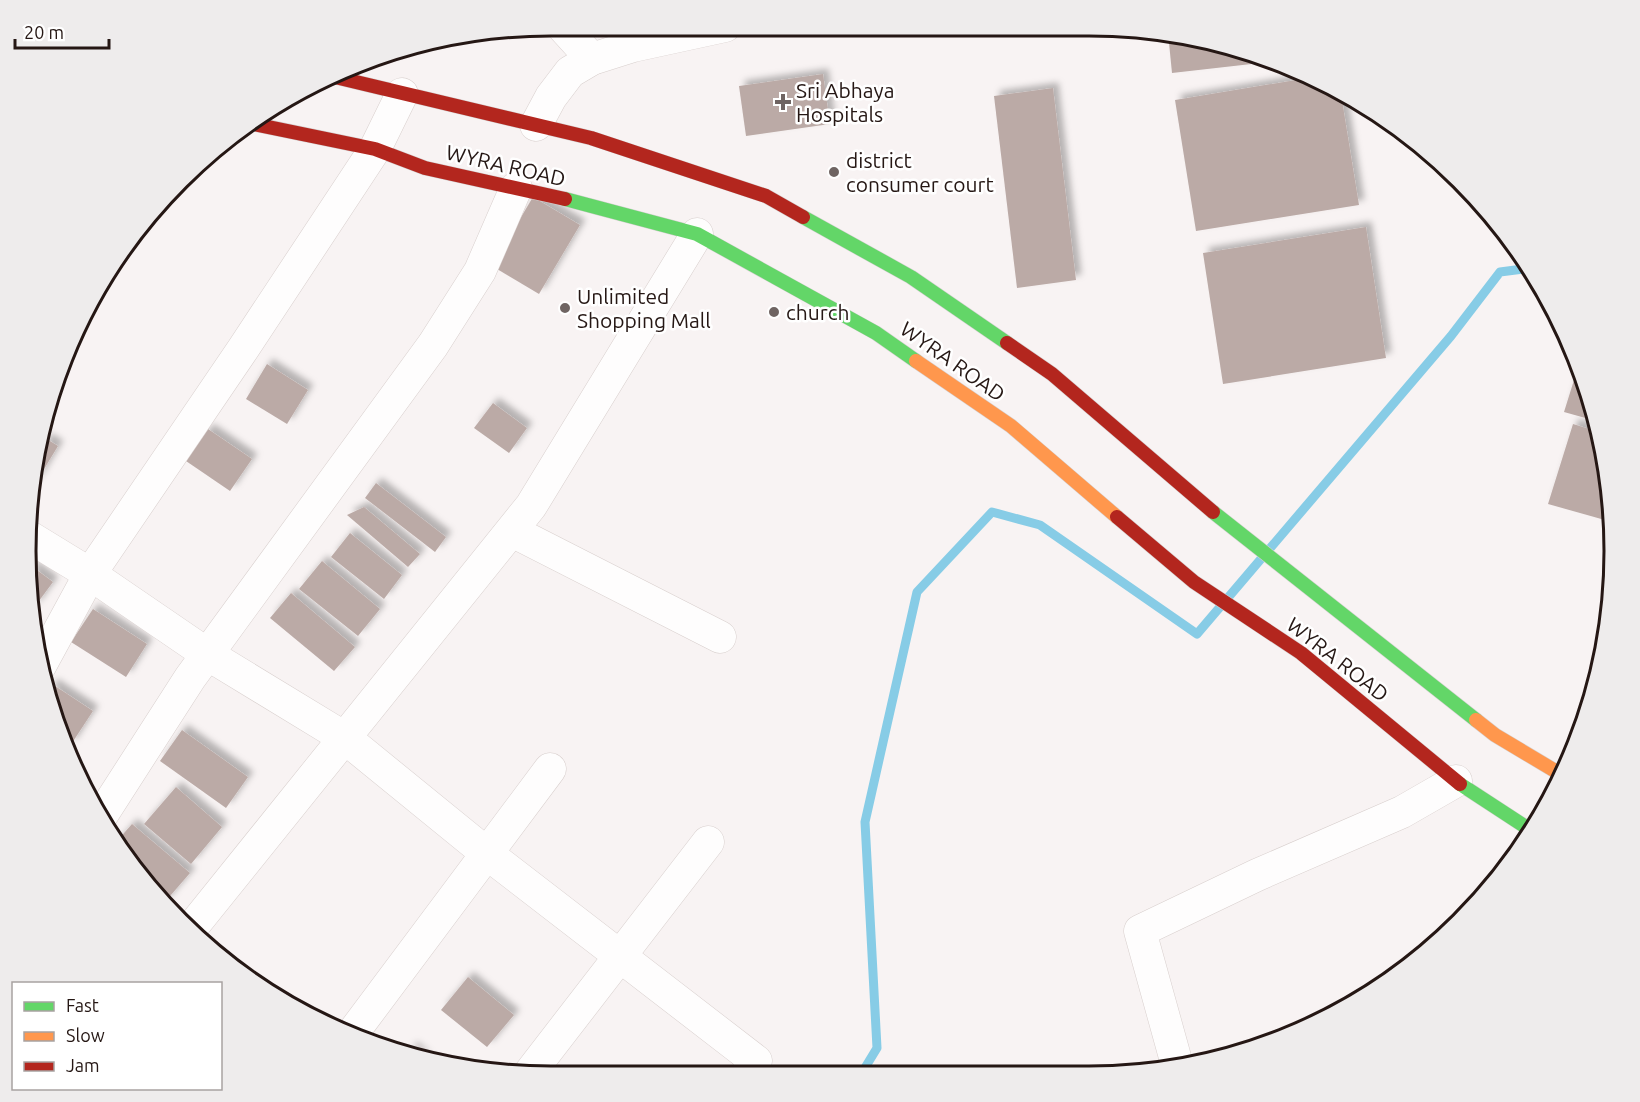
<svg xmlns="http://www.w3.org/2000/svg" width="1640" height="1102" font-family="Ubuntu,sans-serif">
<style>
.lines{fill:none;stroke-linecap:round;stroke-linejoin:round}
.stream{stroke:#87cce6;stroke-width:9}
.building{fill:#bbaaa6;filter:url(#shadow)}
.street-casing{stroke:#d8cfcd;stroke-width:33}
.fast-casing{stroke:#d5d1d1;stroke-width:15}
.slow-casing{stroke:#d5d1d1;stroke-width:15}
.jam-casing{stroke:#d5d1d1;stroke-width:15}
.street{stroke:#fefdfd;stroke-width:32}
.fast{stroke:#63d668;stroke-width:14}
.slow{stroke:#ff974d;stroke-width:14}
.jam{stroke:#b3261e;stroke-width:14}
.poi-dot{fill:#6f6462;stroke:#fff;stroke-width:2}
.labels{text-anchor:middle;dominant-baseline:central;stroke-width:5;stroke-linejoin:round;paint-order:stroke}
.poi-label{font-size:21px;fill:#251714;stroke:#fff;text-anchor:start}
.street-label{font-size:21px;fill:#251714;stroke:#fff}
.rim{fill:none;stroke:#251714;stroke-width:3}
</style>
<defs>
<filter id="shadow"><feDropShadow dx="5.5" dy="-5.5" stdDeviation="3" flood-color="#0004"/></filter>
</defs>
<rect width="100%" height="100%" fill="#f8f3f3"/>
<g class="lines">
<!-- stream -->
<polyline class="stream" points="860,1076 877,1048 865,822 917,592 992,512 1040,525 1197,634 1451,336 1500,272 1531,268"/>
</g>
<!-- building -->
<g class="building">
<polygon points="1168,33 1191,36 1269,62 1172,73"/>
<polygon points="823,74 830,124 746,136 739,86"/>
<polygon points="1314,77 1341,94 1359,205 1196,231 1175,100"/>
<polygon points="1053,88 1076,280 1017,288 994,96"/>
<polygon points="533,197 580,225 539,294 492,266"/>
<polygon points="1366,227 1386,358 1223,384 1203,253"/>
<polygon points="267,364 308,390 287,424 246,399"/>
<polygon points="1579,364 1586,386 1596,421 1564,412"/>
<polygon points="493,403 527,428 509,453 474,428"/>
<polygon points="1573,424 1599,432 1604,448 1612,522 1548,504"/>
<polygon points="208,429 252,459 230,491 186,461"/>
<polygon points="45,438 58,446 35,484 34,484"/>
<polygon points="376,483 446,537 435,552 365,498"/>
<polygon points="364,507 420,554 408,567 347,515"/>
<polygon points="350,533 402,575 384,599 331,557"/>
<polygon points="322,561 380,609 358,636 299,589"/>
<polygon points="30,565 53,582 33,609"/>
<polygon points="291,593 355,647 334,671 270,618"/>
<polygon points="93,609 147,644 126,677 71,642"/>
<polygon points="52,684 93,711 70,746 49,689"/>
<polygon points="182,730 248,777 226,808 160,761"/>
<polygon points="176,787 222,827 191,864 144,824"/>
<polygon points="132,824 190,873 164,903 117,841"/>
<polygon points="468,977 514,1015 487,1047 441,1010"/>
<polygon points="412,1047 427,1059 408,1052"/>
</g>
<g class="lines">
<!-- street casing -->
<g class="street-casing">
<g id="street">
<polyline points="562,26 592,59"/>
<polyline points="536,125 551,97 570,72 592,59 633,46 725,26"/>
<polyline points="512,531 720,637"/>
<polyline points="28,536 90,574 207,654 345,738 485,852 756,1061 745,1076"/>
<polyline points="40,666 90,574 243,349 375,149 402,94"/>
<polyline points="100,818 190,678 433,345 480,271 516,188"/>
<polyline points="190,930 531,506 697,234"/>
<polyline points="352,1034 550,769"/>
<polyline points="1178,1068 1140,931 1257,875 1402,812 1456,781"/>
<polyline points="529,1074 708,842"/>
</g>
</g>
<!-- fast casing -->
<g class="fast-casing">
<g id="fast">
<polyline points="565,199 697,234 876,333 916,361"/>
<polyline points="803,217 911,277 1007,343"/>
<polyline points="1213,512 1476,720"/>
<polyline points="1460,784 1532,831"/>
</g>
</g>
<!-- slow casing -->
<g class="slow-casing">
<g id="slow">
<polyline points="916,361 1011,426 1117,517"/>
<polyline points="1476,720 1495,735 1562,775"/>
</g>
</g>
<!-- jam casing -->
<g class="jam-casing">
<g id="jam">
<polyline points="335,77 591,138 766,196 803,217"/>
<polyline points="249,123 375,149 425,168 565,199"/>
<polyline points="1007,343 1052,374 1213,512"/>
<polyline points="1117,517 1194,582 1301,653 1460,784"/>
</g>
</g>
<!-- street -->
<use href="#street" class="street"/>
<!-- fast -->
<use href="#fast" class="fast"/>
<!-- slow -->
<use href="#slow" class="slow"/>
<!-- jam -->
<use href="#jam" class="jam"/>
</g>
<!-- markers -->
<g class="poi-dot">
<path d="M780 93h6v6h6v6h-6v6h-6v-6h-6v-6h6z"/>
<circle cx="834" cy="172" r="6"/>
<circle cx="565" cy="308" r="6"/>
<circle cx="774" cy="312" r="6"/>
</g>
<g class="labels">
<!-- poi labels -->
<g class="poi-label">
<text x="796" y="90">Sri Abhaya<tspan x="796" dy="24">Hospitals</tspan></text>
<text x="846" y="160">district<tspan x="846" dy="24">consumer court</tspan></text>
<text x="577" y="296">Unlimited<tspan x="577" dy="24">Shopping Mall</tspan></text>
<text x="786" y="312">church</text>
</g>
<!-- street labels -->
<g class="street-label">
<text transform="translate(506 165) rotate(13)">WYRA ROAD</text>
<text transform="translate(953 361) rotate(35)">WYRA ROAD</text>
<text transform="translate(1338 659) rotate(38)">WYRA ROAD</text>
</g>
</g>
<!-- crop -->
<path d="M0 0H1640V1102H0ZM551 36H1089A515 515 0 0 1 1604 551V551A515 515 0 0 1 1089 1066H551A515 515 0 0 1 36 551V551A515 515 0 0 1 551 36Z" fill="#eeecec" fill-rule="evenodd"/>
<path class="rim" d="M551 36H1089A515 515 0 0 1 1604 551V551A515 515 0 0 1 1089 1066H551A515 515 0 0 1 36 551V551A515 515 0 0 1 551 36Z"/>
<!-- legend -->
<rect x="12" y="982" width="210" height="108" fill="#ffffff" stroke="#a8a2a1" stroke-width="1.5"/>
<rect x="24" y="1002" width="30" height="9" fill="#63d668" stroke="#a8a2a1" stroke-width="1.5"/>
<text x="66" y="1012" font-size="18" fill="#251714">Fast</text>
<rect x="24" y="1032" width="30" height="9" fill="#ff974d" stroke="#a8a2a1" stroke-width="1.5"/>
<text x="66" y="1042" font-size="18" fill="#251714">Slow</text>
<rect x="24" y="1062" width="30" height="9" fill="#b3261e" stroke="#a8a2a1" stroke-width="1.5"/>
<text x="66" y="1072" font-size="18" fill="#251714">Jam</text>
<!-- scale -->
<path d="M15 39v9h94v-9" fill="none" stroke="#251714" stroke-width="3"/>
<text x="24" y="39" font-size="18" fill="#251714" stroke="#ffffff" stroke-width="4.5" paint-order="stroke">20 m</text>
</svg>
